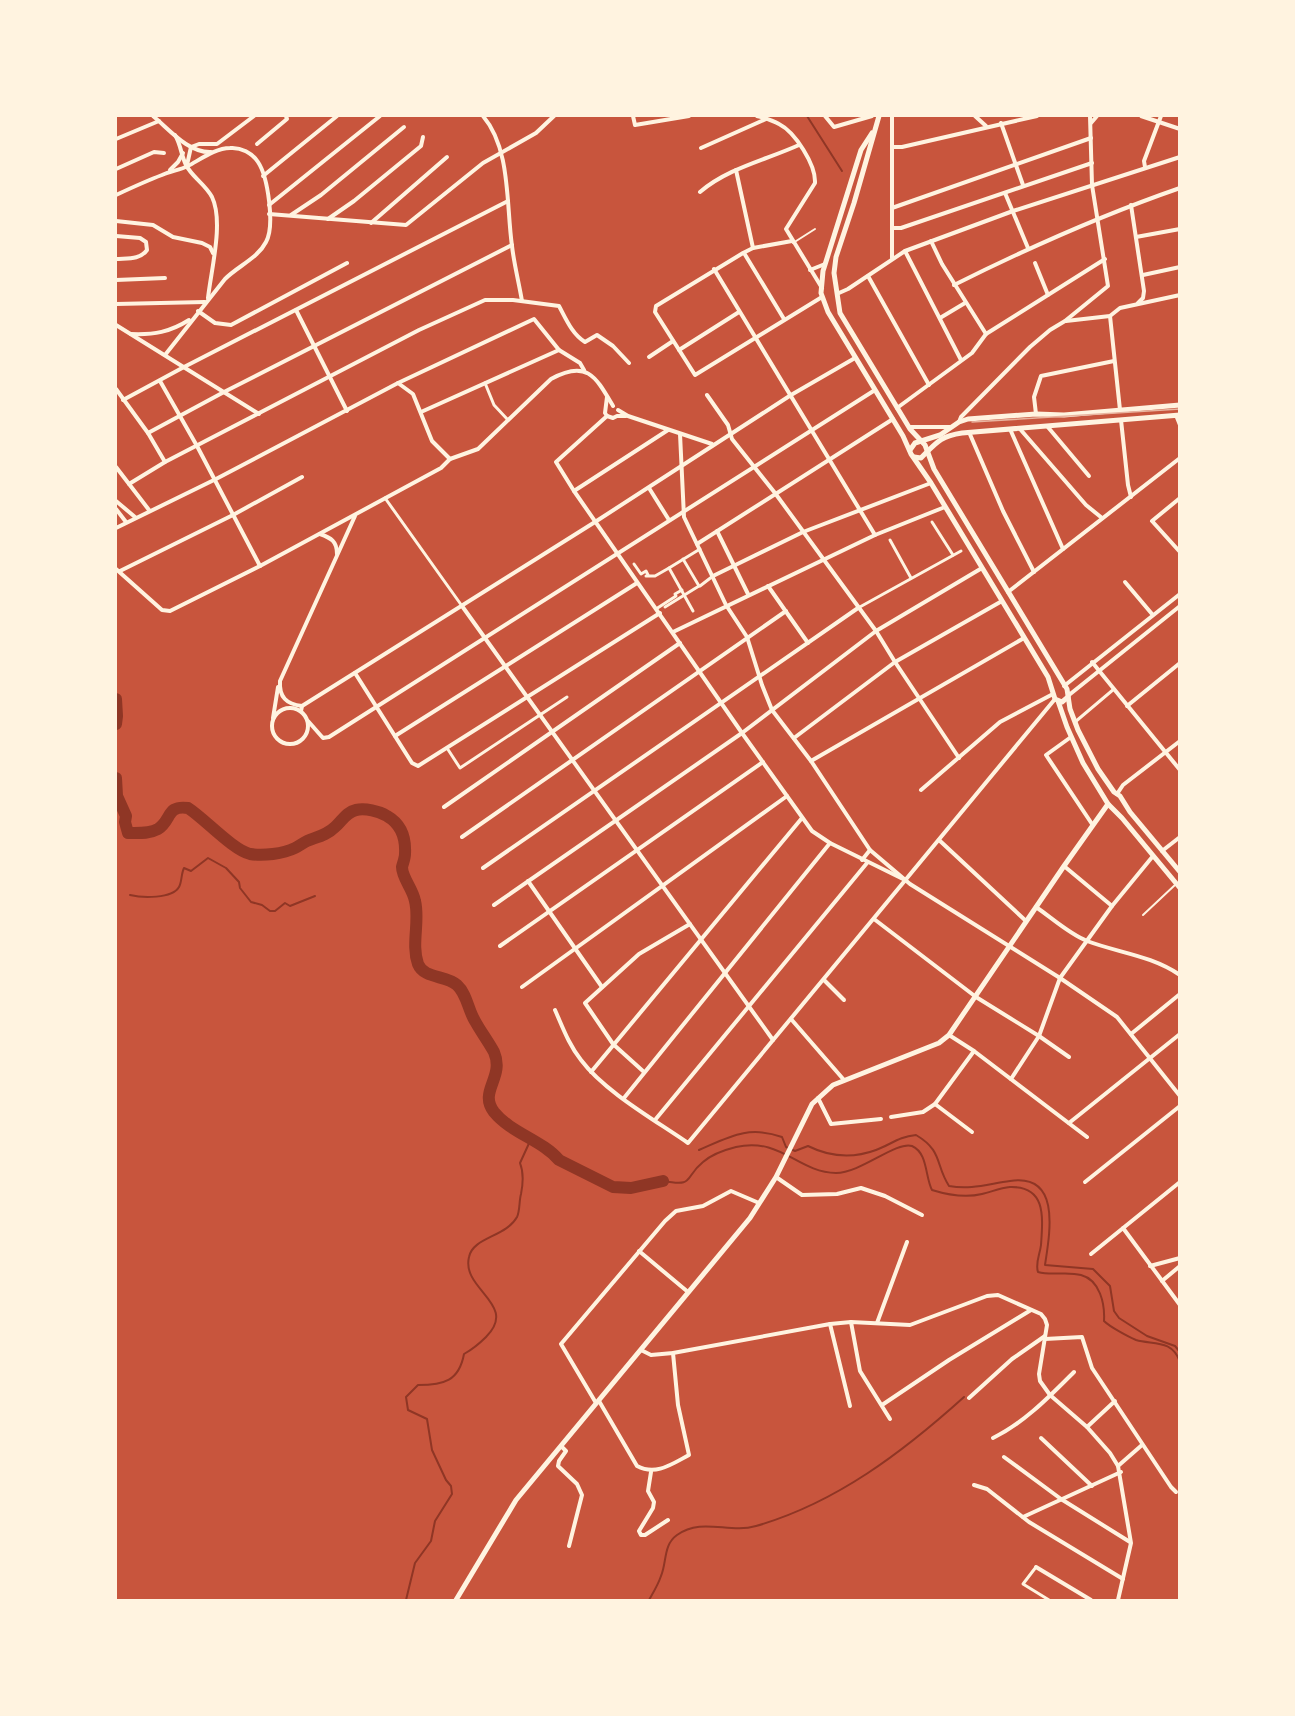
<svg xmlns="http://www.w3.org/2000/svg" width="1295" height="1716" font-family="'Noto Sans',sans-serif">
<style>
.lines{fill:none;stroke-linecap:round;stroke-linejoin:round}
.stream{stroke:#8f3625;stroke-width:2}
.river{stroke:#8f3625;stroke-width:12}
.service{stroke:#fff3e0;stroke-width:2}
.pedestrian{stroke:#fff3e0;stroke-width:3}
.minor{stroke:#fff3e0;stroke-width:4}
.secondary{stroke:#fff3e0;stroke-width:5}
.tram{stroke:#e9b49f;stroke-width:1.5}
</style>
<rect width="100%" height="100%" fill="#c8553d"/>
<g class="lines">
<!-- stream -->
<g class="stream">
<polyline points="807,116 842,171"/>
<path d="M130 895C142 898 172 899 179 887 182 882 181 874 184 868L191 871 208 858 226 868 239 882 240 888 251 902 262 905 270 911H275L285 903 290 906 315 896"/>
<path d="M699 1150C729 1137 748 1125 782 1137L786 1147 795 1151 808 1146C830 1157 852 1159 876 1150 892 1144 898 1137 916 1135 943 1151 935 1164 949 1186 971 1190 988 1184 1010 1181 1061 1173 1050 1232 1045 1265L1093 1269 1110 1286 1114 1311 1119 1318 1147 1336 1175 1346 1180 1352"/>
<path d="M663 1181C696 1187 683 1178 703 1162 712 1154 724 1150 736 1147 781 1137 797 1172 836 1173 861 1173 896 1141 912 1146 928 1153 925 1177 932 1190 948 1195 966 1198 982 1194 991 1192 1000 1188 1010 1187 1046 1186 1043 1216 1041 1245 1040 1254 1035 1263 1038 1272 1052 1276 1067 1271 1081 1275 1100 1280 1105 1304 1104 1321 1110 1327 1129 1337 1136 1340 1153 1345 1172 1339 1180 1362"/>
<path d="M406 1600 415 1563 431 1541 435 1521 452 1494 451 1486 446 1480 432 1450 427 1419 408 1410 406 1397 418 1385C444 1385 459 1381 464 1354 473 1349 479 1344 486 1337 519 1304 461 1290 469 1257 473 1237 506 1237 517 1217 520 1211 519 1201 521 1194 523 1184 524 1173 520 1163L531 1139"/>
<path d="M649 1600C653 1593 658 1585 661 1576 667 1562 663 1545 677 1535 702 1517 729 1534 756 1526 836 1503 903 1452 964 1397"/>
</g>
<!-- river -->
<g class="river">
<polyline points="116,699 117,716 116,724"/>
<path d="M116 778 117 796 126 816 125 822 128 833C138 833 149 834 158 829 172 820 166 805 188 808 205 819 233 850 250 854 263 856 283 854 295 848 299 846 303 843 307 841 317 837 327 835 335 827 342 821 346 812 356 810 365 808 379 811 387 816 401 824 406 837 405 854 405 858 403 863 402 867 402 878 413 889 415 901 420 921 411 944 418 964 424 979 446 975 457 985 467 994 468 1010 475 1021 481 1032 488 1041 494 1052 505 1078 478 1091 494 1112 511 1133 542 1140 559 1160L613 1187 631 1188 663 1181"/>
</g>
<!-- service -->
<g class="service">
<polyline points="793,243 815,229"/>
<polyline points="1143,915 1176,884"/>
</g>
<!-- pedestrian -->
<g class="pedestrian">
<polyline points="485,383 494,405 508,420"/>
<polyline points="385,498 462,606"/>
<polyline points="932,522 953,555"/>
<polyline points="890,540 911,578"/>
<polyline points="634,564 641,574 646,571 648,575"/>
<polyline points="646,576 655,576 669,568"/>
<polyline points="700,586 713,576"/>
<polyline points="665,607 699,586 683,559"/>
<polyline points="858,608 961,551"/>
<polyline points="656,609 676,596 675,594 682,590"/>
<polyline points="693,611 669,568 700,549"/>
<polyline points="1075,722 1114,689"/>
<polyline points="447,748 460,768 567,697"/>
<polyline points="1036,1567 1023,1584 1049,1600"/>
</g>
<!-- minor -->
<g class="minor">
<path d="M153 116C169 129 188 153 211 152"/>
<path d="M483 116C511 149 506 204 512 246 514 264 519 283 522 301"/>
<polyline points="633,116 635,125 689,116"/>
<path d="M757 116C764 118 772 120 779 124 795 132 816 165 815 183L786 229 822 288"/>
<polyline points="825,116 834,127 872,116"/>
<polyline points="975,116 986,126"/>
<polyline points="1141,116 1180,129"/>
<polyline points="1001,123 1023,185"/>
<polyline points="1091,123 1097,116"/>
<path d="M175 135C181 145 181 155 186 165 192 177 205 184 212 197 224 222 211 270 208 298"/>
<polyline points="116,139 159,121"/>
<polyline points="257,144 287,119 286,116"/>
<polyline points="892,147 902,147 1037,116"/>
<polyline points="701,148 766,119"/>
<polyline points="187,165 191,147 199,144 217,144 254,116"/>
<polyline points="1145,167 1144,161 1161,116"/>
<polyline points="116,169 154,152 164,153"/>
<polyline points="170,170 178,162 183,153"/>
<polyline points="736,170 753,248"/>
<polyline points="263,176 337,116"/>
<path d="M700 192C728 168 766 160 799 145"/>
<polyline points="1005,193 1028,248"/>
<path d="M116 195C131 188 146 181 162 175 171 171 180 170 188 166 201 159 216 148 230 148 241 147 252 153 258 162 268 177 275 226 266 242 258 258 238 266 225 279L165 355"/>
<polyline points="269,205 380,116"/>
<polyline points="1131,205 1144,291 1143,298 1138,303"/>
<polyline points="892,208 1091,138"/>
<polyline points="269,214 406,225 483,163 536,133 554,116"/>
<polyline points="291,215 321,195 404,127"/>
<polyline points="328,219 354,201 421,146 423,137"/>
<polyline points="116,221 153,225 173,237 202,243 210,247 213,253"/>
<polyline points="371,223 447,157"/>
<polyline points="892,228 901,228 1092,163"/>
<path d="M116 236 140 238 146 242 147 250C140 260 127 258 116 259"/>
<polyline points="1136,237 1180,229"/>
<polyline points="792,241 753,248 743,253 656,306 655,312 695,375 822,297"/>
<polyline points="931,241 942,264 986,334"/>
<polyline points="905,251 961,360"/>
<polyline points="744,253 784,319"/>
<polyline points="892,258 892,116"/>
<polyline points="1035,263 1048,295"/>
<polyline points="714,269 875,535"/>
<polyline points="810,270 825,264"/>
<polyline points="1143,275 1180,267"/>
<polyline points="868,276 929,385"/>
<polyline points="116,280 165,278"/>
<path d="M954 285C1028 248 1102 215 1180 188"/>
<polyline points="839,293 848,289 905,251 1013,211 1180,157"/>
<polyline points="116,304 205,302"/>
<polyline points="296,310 347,411"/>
<polyline points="198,311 215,323 231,325 347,263"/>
<polyline points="1110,316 1120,410"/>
<polyline points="940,318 965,303"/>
<polyline points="1066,321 1110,316 1120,308 1180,295"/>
<polyline points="116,325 259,414"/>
<path d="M131 334C154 335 170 332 189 320"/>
<polyline points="679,350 739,312"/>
<polyline points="649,357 673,341"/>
<polyline points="160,381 197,446 260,566"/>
<polyline points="398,383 413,394 432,441 450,459"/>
<polyline points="116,389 148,433 165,462"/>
<polyline points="707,395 728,425 732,439 775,493 876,631 895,662 959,758"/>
<polyline points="607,397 605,413 607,416"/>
<polyline points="123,400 184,367 508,201"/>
<polyline points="897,408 972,353 986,334 1105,259"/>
<polyline points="618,410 628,416 712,444"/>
<polyline points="421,412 559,350"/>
<polyline points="1036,414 1034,397 1041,376 1114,361"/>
<polyline points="1176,415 1180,425"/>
<polyline points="607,416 556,462 574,491 742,733 812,831 830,843 903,879"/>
<polyline points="607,416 613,418 617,416 626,416"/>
<polyline points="1121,420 1128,485 1131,497"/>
<polyline points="959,422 961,417 1030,347 1050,330 1065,321 1108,286 1092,185 1090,116"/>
<polyline points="1047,426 1089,476"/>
<polyline points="909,427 950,427"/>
<polyline points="1010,429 1063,549"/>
<polyline points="1020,429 1086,505 1102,518"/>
<polyline points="969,432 1003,511 1034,572"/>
<polyline points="148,433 224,392 512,245"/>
<polyline points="680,434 684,517 726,605 747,637 762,685 772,710 811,761 870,850 910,884 1060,978 1117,1017 1180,1096"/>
<polyline points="116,467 149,510"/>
<path d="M129 484 165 462 419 330 485 300H513L559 306C566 319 572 334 585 342L597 335 613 346 629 363"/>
<polyline points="649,488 669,520"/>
<polyline points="574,491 668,430"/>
<polyline points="1180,498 1152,521 1180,552"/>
<polyline points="116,501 135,517"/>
<polyline points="116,509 126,522"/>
<polyline points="116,528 216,479 398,383 534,319 559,350 580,363 584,370"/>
<polyline points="717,531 748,594"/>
<path d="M320 534C331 538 337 541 337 554"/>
<polyline points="697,544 893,419"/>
<path d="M116 569 162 610 170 611 260 566 441 468 450 459 478 449 551 379C587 359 596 377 613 406"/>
<polyline points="120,571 233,515 302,477"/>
<polyline points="713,576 803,532 931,483"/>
<polyline points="1125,582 1152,614"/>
<polyline points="768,586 808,643"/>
<polyline points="1008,592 1180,458"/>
<polyline points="462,606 773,1040"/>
<polyline points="673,632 875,535 945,507"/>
<polyline points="1092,662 1180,770"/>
<polyline points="355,673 412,763 418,766 660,613"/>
<polyline points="1064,686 1180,594"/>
<polyline points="1069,695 1180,606"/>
<path d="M302 706C286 704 279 697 280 681L355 516"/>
<polyline points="1127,706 1180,663"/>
<circle cx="290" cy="726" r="18"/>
<polyline points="301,711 302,706 595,522 791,395 855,358"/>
<polyline points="273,718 278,687"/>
<polyline points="308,721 323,738 329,737 875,390"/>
<polyline points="395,736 637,583"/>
<polyline points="1071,737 1046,755 1092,824"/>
<polyline points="794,738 895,662 1002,601"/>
<polyline points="811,761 1024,638"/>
<polyline points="921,790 1000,722 1053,694"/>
<polyline points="1117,794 1123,785 1180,741"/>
<polyline points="444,807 680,643"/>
<polyline points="462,837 786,611"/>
<polyline points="939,840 1026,921"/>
<polyline points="1162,851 1180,837"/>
<polyline points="862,860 870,850"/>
<polyline points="1064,866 1112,906"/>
<polyline points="483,868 858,608"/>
<polyline points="528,881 602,987"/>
<polyline points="494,905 742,733 876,631 982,568"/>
<path d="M1036 907C1052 918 1069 934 1087 941 1119 953 1150 955 1180 975"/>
<polyline points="874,919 976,997 1039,1036 1069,1057"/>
<polyline points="500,946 763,762"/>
<polyline points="824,980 844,1000"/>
<polyline points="522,987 787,796"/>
<path d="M555 1010C563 1028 569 1045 581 1060 605 1092 655 1120 688 1143L1055 699"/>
<polyline points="791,1019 844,1080"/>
<polyline points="1131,1034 1180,994"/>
<polyline points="949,1035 974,1051 1087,1137"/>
<polyline points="591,1072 802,818"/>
<polyline points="644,1072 613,1044 585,1003 639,954 690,924"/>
<polyline points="1011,1079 1039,1036 1060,978 1112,906 1153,856"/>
<polyline points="624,1098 830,843"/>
<polyline points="818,1098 831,1124 881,1119"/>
<polyline points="935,1104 972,1132"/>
<polyline points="891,1117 923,1112 935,1104 974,1051"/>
<polyline points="655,1120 867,863"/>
<polyline points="1069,1123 1180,1034"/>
<polyline points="776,1177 802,1195 837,1194 861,1188 885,1196 922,1215"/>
<polyline points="1085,1182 1180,1106"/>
<polyline points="1123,1228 1180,1305"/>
<polyline points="639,1251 688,1292"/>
<polyline points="1091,1254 1180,1182"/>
<polyline points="1150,1266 1180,1258"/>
<polyline points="1162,1281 1180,1266"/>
<polyline points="851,1322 860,1371 890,1419"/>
<polyline points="877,1323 907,1242"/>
<polyline points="830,1324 850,1406"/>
<polyline points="1045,1339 1082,1337 1092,1368 1171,1487 1176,1492"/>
<polyline points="641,1350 651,1355 673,1353 830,1324 851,1322 910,1325 987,1296 998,1295 1041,1314 1045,1319 1047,1325 1039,1374 1040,1381 1050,1395 1087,1427 1110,1453 1118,1466 1131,1543 1118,1600"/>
<polyline points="969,1398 1012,1359 1045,1336"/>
<path d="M599 1401 637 1466C656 1476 672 1464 689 1455L678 1405 673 1353"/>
<polyline points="596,1403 561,1344 665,1221 676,1211 703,1206 731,1191 759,1203"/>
<polyline points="882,1405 949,1360 1031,1310"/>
<polyline points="1087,1427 1115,1401"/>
<path d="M993 1438C1024 1423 1050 1396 1074 1372"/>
<polyline points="1041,1438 1092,1486"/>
<polyline points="561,1446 566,1451 559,1461 558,1466 577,1484 582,1495 569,1546"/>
<polyline points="1004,1457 1061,1499 1130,1542"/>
<polyline points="1118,1466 1142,1445"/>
<polyline points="651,1472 648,1491 654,1502 653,1508 639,1531 641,1535 645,1535 668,1520"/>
<polyline points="974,1485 987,1489 1029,1522 1123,1579"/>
<polyline points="1023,1517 1121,1472"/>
<polyline points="1036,1567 1091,1600"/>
</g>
<!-- secondary -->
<g class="secondary">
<polyline points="879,116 854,203 836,257 834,273 840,313 910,429 925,445 934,469 1067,689 1070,709 1078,730 1098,769 1114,792 1120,796 1130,812 1180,872"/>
<polyline points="872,133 861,150 823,271 821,293 828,312 903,436 911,454 931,483 1048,677 1055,699 1062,702 1068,697"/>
<polyline points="910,450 915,443 940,435 959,422 968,419 1036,414 1064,415 1180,405"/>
<path d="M914 457 921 458C936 443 940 436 962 433L1180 415"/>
<polyline points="1058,701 1067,727 1083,763 1108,804 1122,818 1180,888"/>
<polyline points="456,1600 516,1500 750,1218 776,1177 812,1104 833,1085 939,1043 949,1035 1064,866 1108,804"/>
</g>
<!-- tram -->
<polyline class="tram" points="972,422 1180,409"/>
</g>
<!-- border -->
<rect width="1295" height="1716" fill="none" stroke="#fff3e0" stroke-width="234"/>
</svg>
